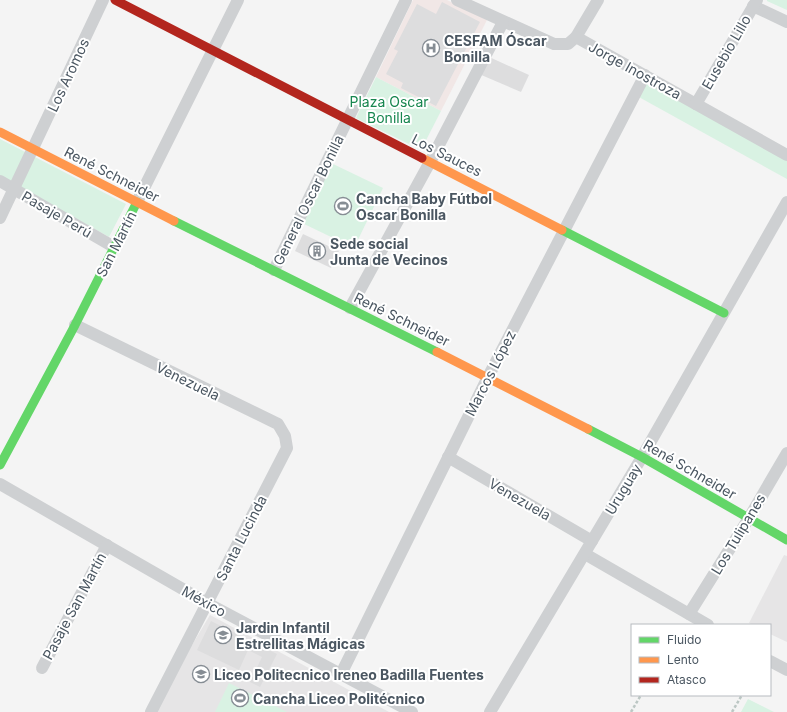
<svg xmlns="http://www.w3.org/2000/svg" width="787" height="712" font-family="Inter,sans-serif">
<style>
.education{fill:#e6e5e6}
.medical{fill:#f1e7e6}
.green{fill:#d9f2e3}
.building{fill:#ddddde}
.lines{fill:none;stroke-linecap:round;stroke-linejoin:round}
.path{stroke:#bcc7c4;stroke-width:2.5;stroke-dasharray:3 2;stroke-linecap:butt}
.street{stroke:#ced0d2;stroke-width:12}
.fast{stroke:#63d668;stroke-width:9}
.slow{stroke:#ff974d;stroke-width:9}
.jam{stroke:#b3261e;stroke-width:9}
.labels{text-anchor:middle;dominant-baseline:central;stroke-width:4;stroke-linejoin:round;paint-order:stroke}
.poi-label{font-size:14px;font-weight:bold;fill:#4a5661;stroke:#fff;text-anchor:start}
.street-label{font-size:14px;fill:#4a5661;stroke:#fff}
.park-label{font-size:14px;fill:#17864f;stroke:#fff}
</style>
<rect width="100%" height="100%" fill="#f4f4f4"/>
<!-- education -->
<g class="education">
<polygon points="784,555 787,556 787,642 770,634 770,625 753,625 749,623"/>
<polygon points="210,615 285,655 389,712 156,712 186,655"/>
</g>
<!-- medical -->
<polygon class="medical" points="413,0 447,0 487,20 441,111 376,77"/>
<!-- green -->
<g class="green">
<polygon points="767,0 787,0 787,10 767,1"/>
<polygon points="376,77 441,111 421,150 356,118"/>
<polygon points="647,82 787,160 787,179 637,96"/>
<polygon points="0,139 126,204 109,237 0,176"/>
<polygon points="331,163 383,188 354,248 302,223"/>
<polygon points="229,683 287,712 215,712"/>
<polygon points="748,699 774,712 741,712"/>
</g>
<!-- building -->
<g class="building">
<polygon points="442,2 480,22 436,106 401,88 403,83 386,74 398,51 394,49 417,4 436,14"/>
<polygon points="487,56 529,75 521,92 479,74"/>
<polygon points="303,234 339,251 331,268 295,251"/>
<polygon points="211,621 277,654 260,687 250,682 262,657 248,650 239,670 197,650"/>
</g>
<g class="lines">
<!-- path -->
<g class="path">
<polyline points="631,712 641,695"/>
<polyline points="732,712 742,695"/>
</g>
<!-- street -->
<g class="street">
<polyline points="457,0 554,44 568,44 576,37 598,0"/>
<polyline points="753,6 787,22"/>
<polyline points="576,37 787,155"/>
<polyline points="696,104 757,0"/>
<polyline points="0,181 114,247"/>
<polyline points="137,202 238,0"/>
<polyline points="0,218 103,0"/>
<polyline points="274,270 406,0"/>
<polyline points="350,308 430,162 503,22"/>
<polyline points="75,325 278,424 285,436 287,448 151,712"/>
<polyline points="448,457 592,541"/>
<polyline points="0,484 207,603 412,712"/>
<polyline points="585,554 708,625"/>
<polyline points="689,614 749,518 787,453"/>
<polyline points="770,661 787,670"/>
<polyline points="42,668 107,545"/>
<polyline points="341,674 488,377 645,75"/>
<polyline points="490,712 642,457 787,202"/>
</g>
<!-- fast -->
<g class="fast">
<polyline points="174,221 437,352"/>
<polyline points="562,230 724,313"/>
<polyline points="588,429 642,457 787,540"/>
<polyline points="0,465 75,325 137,202"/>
</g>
<!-- slow -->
<g class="slow">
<polyline points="0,132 174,221"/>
<polyline points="422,158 562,230"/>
<polyline points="437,352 588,429"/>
</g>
<!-- jam -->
<polyline class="jam" points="115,0 422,158"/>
</g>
<!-- icons -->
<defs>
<g id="hospital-ring" transform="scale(0.9)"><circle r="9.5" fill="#fff" stroke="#868d94" stroke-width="1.5"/><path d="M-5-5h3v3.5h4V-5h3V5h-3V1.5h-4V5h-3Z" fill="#868d94"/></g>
<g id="stadium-ring" transform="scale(0.9)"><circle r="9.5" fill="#fff" stroke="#868d94" stroke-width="1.5"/><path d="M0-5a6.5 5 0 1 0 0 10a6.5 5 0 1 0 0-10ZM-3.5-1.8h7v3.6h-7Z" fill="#868d94"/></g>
<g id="building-ring" transform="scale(0.9)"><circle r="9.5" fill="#fff" stroke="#868d94" stroke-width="1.5"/><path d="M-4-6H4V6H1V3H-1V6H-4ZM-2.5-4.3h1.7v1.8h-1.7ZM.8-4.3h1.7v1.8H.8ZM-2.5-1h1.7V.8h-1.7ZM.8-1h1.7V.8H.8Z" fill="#868d94"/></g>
<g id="school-ring" transform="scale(0.9)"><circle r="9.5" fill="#fff" stroke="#868d94" stroke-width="1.5"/><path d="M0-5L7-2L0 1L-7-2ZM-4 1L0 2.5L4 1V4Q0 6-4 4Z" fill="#868d94"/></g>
</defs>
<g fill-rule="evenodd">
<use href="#hospital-ring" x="431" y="48"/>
<use href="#stadium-ring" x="343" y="206"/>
<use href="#building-ring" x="317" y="251"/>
<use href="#school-ring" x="223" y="635"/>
<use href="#school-ring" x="201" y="674"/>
<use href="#stadium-ring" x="240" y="698"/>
</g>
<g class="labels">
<!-- poi labels -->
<g class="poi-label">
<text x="444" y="40">CESFAM Óscar<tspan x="444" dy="16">Bonilla</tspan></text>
<text x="356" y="198">Cancha Baby Fútbol<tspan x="356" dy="16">Oscar Bonilla</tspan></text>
<text x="330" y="243">Sede social<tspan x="330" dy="16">Junta de Vecinos</tspan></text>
<text x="236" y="627">Jardin Infantil<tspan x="236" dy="16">Estrellitas Mágicas</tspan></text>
<text x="214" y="674">Liceo Politecnico Ireneo Badilla Fuentes</text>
<text x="253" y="698">Cancha Liceo Politécnico</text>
</g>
<!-- street labels -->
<g class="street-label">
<text transform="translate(726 52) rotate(-60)">Eusebio Lillo</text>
<text transform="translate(635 70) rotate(29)">Jorge Inostroza</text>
<text transform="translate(68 75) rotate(-65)">Los Aromos</text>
<text transform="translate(447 155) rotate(27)">Los Sauces</text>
<text transform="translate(112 174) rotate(27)">René Schneider</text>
<text transform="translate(308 200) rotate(-64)">General Oscar Bonilla</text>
<text transform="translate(57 214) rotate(30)">Pasaje Perú</text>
<text transform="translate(116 244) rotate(-63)">San Martín</text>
<text transform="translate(402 319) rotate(26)">René Schneider</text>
<text transform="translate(490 373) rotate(-63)">Marcos López</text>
<text transform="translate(188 381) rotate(26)">Venezuela</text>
<text transform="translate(690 469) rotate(30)">René Schneider</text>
<text transform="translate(623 489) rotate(-59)">Uruguay</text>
<text transform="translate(520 499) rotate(30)">Venezuela</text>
<text transform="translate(738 534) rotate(-59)">Los Tulipanes</text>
<text transform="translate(241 538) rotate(-63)">Santa Lucinda</text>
<text transform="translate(204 601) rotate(29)">México</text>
<text transform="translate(74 606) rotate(-62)">Pasaje San Martín</text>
</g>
<!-- park labels -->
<g class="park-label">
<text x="389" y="101">Plaza Oscar<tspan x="389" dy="16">Bonilla</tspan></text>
</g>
</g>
<!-- legend -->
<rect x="631" y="624" width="140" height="72" fill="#ffffff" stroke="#b7bbc0"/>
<rect x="639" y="637" width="20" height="6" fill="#63d668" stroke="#b7bbc0"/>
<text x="667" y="644" font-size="12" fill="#4a5661">Fluido</text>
<rect x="639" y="657" width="20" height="6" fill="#ff974d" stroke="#b7bbc0"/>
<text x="667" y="664" font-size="12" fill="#4a5661">Lento</text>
<rect x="639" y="677" width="20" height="6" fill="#b3261e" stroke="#b7bbc0"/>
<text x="667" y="684" font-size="12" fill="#4a5661">Atasco</text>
</svg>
